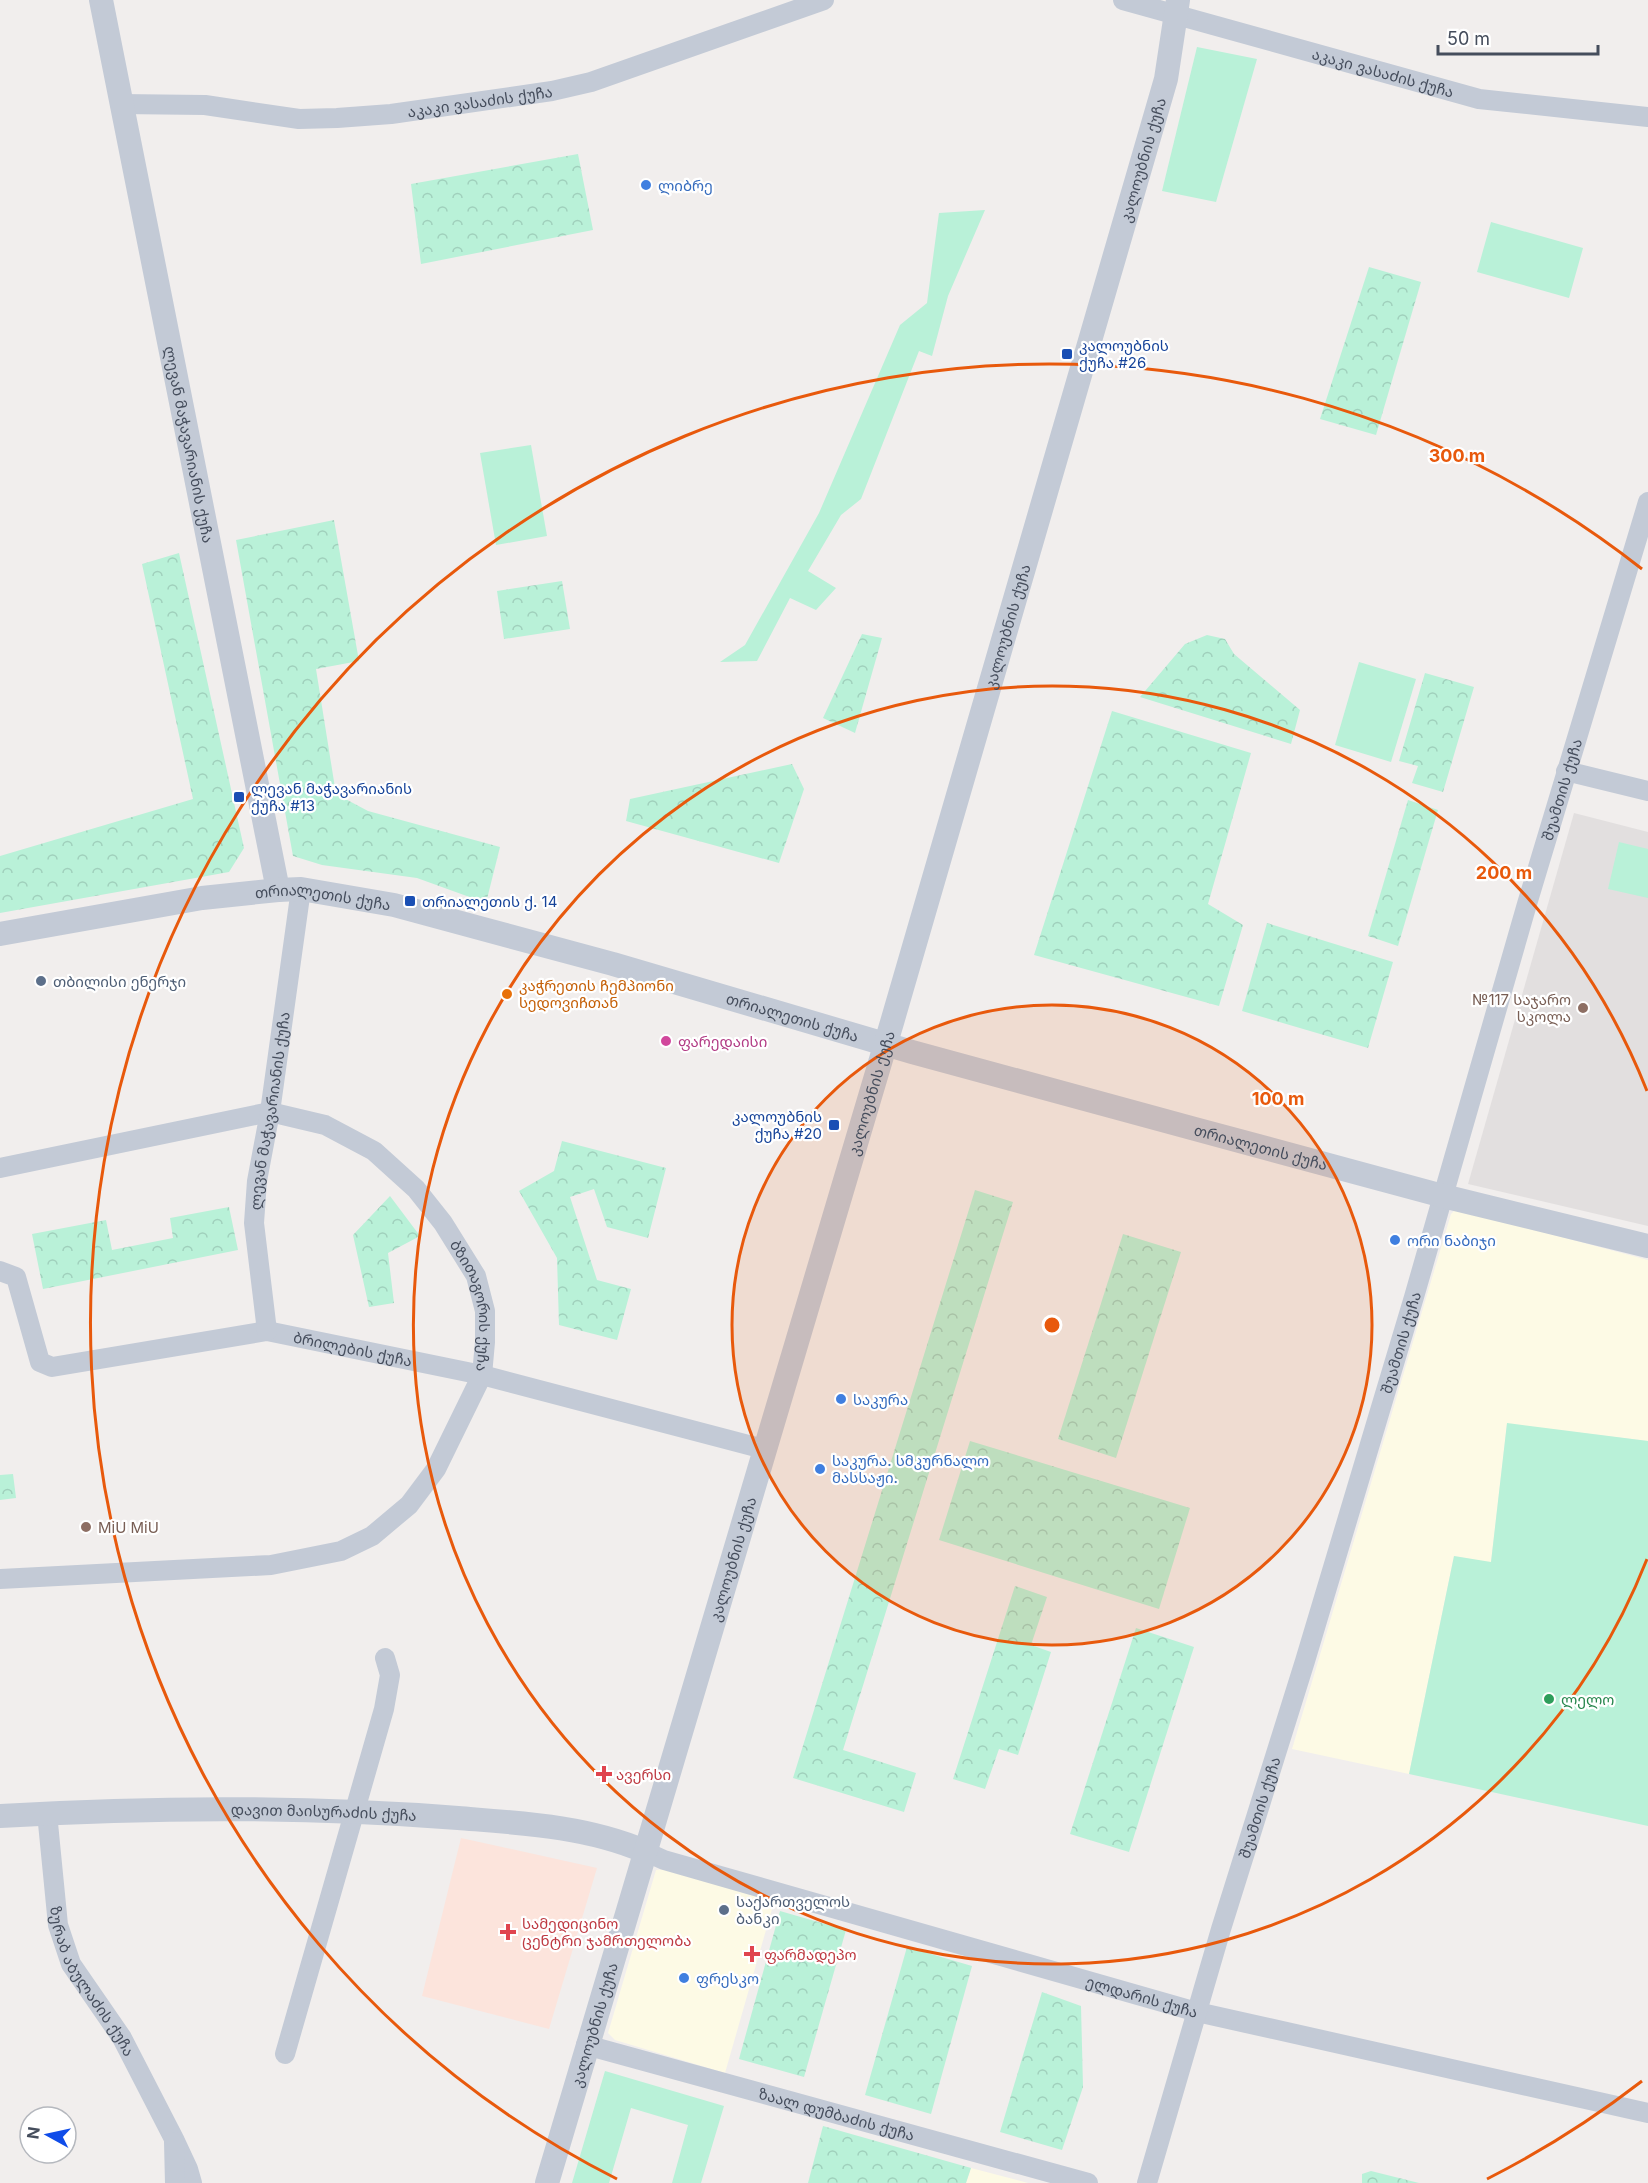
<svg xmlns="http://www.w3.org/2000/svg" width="1648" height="2183" font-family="Inter,'Noto Sans Georgian',sans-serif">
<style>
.commercial{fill:#fdfae5}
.education{fill:#e2dfdf}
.medical{fill:#fce4dc}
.grass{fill:#b9f1d8}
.forest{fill:url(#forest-crowns)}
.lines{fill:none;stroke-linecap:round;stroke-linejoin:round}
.minor{stroke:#c3cad6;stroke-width:20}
.tertiary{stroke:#c3cad6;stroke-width:24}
.ring{fill:none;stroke:#e8590c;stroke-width:3}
.shop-dot{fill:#3f7fe0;stroke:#fff;stroke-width:2}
.transit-dot{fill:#1a4fb4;stroke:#fff;stroke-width:2}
.service-dot{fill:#5c6f8a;stroke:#fff;stroke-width:2}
.food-dot{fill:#e8710a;stroke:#fff;stroke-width:2}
.education-dot{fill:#8d6e63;stroke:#fff;stroke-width:2}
.hotel-dot{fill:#d1479c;stroke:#fff;stroke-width:2}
.leisure-dot{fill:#2e9e5b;stroke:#fff;stroke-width:2}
.health-dot{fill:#e0444e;stroke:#fff;stroke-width:2}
.labels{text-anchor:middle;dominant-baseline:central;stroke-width:4.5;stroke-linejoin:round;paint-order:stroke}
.street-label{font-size:15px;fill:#454d5c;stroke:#fff}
.shop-label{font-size:15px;fill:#366cbe;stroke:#fff;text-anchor:start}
.transit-label{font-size:15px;fill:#164399;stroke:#fff;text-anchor:start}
.service-label{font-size:15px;fill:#4e5e75;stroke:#fff;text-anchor:start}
.food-label{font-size:15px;fill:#c56008;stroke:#fff;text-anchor:start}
.education-label{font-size:15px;fill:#785e54;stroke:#fff;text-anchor:end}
.hotel-label{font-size:15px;fill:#b23c85;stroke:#fff;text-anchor:start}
.leisure-label{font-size:15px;fill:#27864d;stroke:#fff;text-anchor:start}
.health-label{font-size:15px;fill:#be3a42;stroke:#fff;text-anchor:start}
.centre{fill:#e8590c;stroke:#fff;stroke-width:3}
.ring-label{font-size:18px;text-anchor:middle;font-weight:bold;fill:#e8590c;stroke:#fff;stroke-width:4.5;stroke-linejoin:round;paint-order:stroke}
</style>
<defs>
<pattern id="forest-crowns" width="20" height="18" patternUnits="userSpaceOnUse" patternTransform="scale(1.5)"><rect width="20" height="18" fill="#b9f1d8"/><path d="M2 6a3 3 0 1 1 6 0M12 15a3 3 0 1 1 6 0" fill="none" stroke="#a0d0bc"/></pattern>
</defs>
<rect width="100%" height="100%" fill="#f1eeed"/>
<!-- commercial -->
<g class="commercial">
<polygon points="1456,1209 1648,1260 1648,1441 1507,1424 1491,1563 1454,1556 1409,1774 1292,1749 1451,1214"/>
<polygon points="667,1869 774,1902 725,2073 615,2040 608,2033 656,1870"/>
<polygon points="971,2168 1028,2183 966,2183"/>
</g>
<!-- education -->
<polygon class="education" points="1574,813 1648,832 1648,1226 1468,1184"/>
<!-- medical -->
<polygon class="medical" points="461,1838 597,1868 549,2029 422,1996"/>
<!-- grass -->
<g class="grass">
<polygon points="1197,47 1257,59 1216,202 1162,191"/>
<polygon points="985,210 948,296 932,356 919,351 861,499 841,515 808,571 836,588 816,610 790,598 757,661 720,662 745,645 819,513 900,325 927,303 939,213"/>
<polygon points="1491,222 1583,248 1569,298 1477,272"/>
<polygon points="531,445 547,536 496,545 480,453"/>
<polygon points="1359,662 1416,679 1391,762 1335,745"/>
<polygon points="1619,842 1648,849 1648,898 1608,889"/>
<polygon points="1507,1423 1648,1441 1648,1826 1409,1774 1454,1556 1491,1562"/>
<polygon points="605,2071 724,2106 701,2183 672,2183 688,2125 631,2108 609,2183 572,2183"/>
</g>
<!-- forest -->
<g class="forest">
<polygon points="578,154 593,230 421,264 411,184"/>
<polygon points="1369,267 1421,282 1376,435 1320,419"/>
<polygon points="334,520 359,661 316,669 336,794 368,811 500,847 486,903 417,878 322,865 293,856 236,540"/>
<polygon points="179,553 244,848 229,872 0,913 0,856 193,799 142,564"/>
<polygon points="562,581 570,629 504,639 497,591"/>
<polygon points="862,634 882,638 855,733 823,718"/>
<polygon points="1207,635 1225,639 1234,654 1300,710 1291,744 1140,697 1185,644"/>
<polygon points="1425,673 1474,687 1443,792 1412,783 1418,766 1399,761"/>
<polygon points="1112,711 1251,753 1208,904 1243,925 1219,1006 1034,955"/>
<polygon points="792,764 804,789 779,863 626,821 630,799"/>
<polygon points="1408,800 1438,810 1398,946 1368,936"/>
<polygon points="1267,923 1393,962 1368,1048 1242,1011"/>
<polygon points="562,1141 666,1168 648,1238 607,1227 594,1189 570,1197 597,1280 631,1289 617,1340 559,1325 557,1258 519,1191 554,1171"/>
<polygon points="975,1190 1013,1202 843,1750 916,1773 904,1812 793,1778"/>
<polygon points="390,1196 420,1236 388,1253 394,1303 369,1307 353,1235"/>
<polygon points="229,1207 238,1250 43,1289 32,1234 106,1220 112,1250 173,1238 170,1218"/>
<polygon points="1123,1234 1181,1252 1116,1458 1058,1439"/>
<polygon points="970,1441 1190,1508 1159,1609 939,1540"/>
<polygon points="13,1474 16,1498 0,1500 0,1475"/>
<polygon points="1015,1586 1047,1597 1031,1645 1051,1652 1018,1755 999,1749 985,1789 953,1779"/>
<polygon points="1136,1628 1194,1647 1129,1852 1070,1834"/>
<polygon points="780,1911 846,1930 804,2077 739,2059"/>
<polygon points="907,1947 972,1966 931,2114 865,2095"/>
<polygon points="1042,1992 1081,2006 1083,2087 1062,2150 1000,2132"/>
<polygon points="823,2126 971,2168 966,2183 808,2183"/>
<polygon points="1371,2171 1419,2183 1362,2183 1362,2174"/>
</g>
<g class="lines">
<!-- minor -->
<g class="minor">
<path id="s1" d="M1123 0 1479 99 1648 117"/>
<path id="s2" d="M120 104 205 105 299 119 337 118 391 114 552 91 591 82 824 0"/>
<polyline points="1566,771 1648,791"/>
<path id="s3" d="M0 1168 270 1112 325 1125 374 1151 416 1189 443 1223 476 1276 485 1311V1342L482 1375 436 1469 409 1505 372 1536 341 1551 271 1565 0 1579"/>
<path id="s4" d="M0 1271 16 1277 40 1362 52 1367 267 1331 482 1375 764 1449"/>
<path id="s5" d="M267 1331 254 1223 257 1181 270 1112 301 889"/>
<path id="s6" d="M47 1813 58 1925 71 1964 122 2038 174 2139 188 2169 192 2183"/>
<path id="s7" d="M644 1851 664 1860 1197 2012 1648 2113"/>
<path id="s8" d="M586 2045 1088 2183"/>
<polyline points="285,2054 384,1709 390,1675 385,1658"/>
<polyline points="174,2142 175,2183"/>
<path id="s9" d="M1147 2183 1221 1929 1305 1661 1414 1297 1527 904 1648 502"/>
</g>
<!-- tertiary -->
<g class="tertiary">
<path id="s10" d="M101 0 278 890"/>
<path id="s11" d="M0 934 202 898 278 890 301 889 394 905 613 964 912 1052 1195 1129 1443 1196 1648 1246"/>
<path id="s12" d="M0 1816C152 1807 306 1806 458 1818 520 1823 586 1826 644 1851"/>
<path id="s13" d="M547 2183 893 1019 1166 79 1178 0"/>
</g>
</g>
<!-- distance rings -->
<circle cx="1052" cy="1325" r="320" fill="#e8590c" fill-opacity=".12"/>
<g class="ring">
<circle cx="1052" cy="1325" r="320"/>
<path d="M1647 1559A639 639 0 1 1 1647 1091"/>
<path d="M1642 2081A959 959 0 0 1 1487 2179M617 2179A959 959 0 1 1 1642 569"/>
</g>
<!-- markers -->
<g class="shop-dot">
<circle cx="646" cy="185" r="6"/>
<circle cx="1395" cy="1240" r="6"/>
<circle cx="841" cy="1399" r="6"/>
<circle cx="820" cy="1469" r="6"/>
<circle cx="684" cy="1978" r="6"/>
</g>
<g class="transit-dot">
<rect x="1061" y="348" width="12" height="12" rx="3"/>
<rect x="233" y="791" width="12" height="12" rx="3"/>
<rect x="404" y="895" width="12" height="12" rx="3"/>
<rect x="828" y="1119" width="12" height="12" rx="3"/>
</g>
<g class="service-dot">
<circle cx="41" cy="981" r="6"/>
<circle cx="724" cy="1910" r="6"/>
</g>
<circle class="food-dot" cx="507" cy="994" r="6"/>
<g class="education-dot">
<circle cx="1583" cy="1008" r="6"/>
<circle cx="86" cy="1527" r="6"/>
</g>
<circle class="hotel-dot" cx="666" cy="1041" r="6"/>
<circle class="leisure-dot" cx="1549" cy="1699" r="6"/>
<g class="health-dot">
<path d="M601 1765h6v6h6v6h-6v6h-6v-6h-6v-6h6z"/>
<path d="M505 1923h6v6h6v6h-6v6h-6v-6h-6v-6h6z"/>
<path d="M749 1945h6v6h6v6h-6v6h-6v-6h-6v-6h6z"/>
</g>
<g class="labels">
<!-- street labels -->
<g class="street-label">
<text stroke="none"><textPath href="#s1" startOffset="270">აკაკი ვასაძის ქუჩა</textPath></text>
<text stroke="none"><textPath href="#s2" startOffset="362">აკაკი ვასაძის ქუჩა</textPath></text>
<text stroke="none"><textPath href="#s13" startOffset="2109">კალოუბნის ქუჩა</textPath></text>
<text stroke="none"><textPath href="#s10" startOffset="453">ლევან მაჭავარიანის ქუჩა</textPath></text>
<text stroke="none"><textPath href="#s13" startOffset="1623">კალოუბნის ქუჩა</textPath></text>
<text stroke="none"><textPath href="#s9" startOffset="1454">შუამთის ქუჩა</textPath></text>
<text stroke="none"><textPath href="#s11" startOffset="327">თრიალეთის ქუჩა</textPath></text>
<text stroke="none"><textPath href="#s11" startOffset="813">თრიალეთის ქუჩა</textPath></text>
<text stroke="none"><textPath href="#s13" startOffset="1137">კალოუბნის ქუჩა</textPath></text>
<text stroke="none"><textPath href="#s5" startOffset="222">ლევან მაჭავარიანის ქუჩა</textPath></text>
<text stroke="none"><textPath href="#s11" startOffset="1299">თრიალეთის ქუჩა</textPath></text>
<text stroke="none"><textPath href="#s3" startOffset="578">ბზითაგორის ქუჩა</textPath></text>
<text stroke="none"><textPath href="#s9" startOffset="878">შუამთის ქუჩა</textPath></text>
<text stroke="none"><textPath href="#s4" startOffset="424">ბრილების ქუჩა</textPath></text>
<text stroke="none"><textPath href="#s13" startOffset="651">კალოუბნის ქუჩა</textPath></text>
<text stroke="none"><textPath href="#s9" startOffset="392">შუამთის ქუჩა</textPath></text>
<text stroke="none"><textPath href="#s12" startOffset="324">დავით მაისურაძის ქუჩა</textPath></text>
<text stroke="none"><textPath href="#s6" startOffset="178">ზურაბ აბულაძის ქუჩა</textPath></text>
<text stroke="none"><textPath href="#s7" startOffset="519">ელდარის ქუჩა</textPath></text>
<text stroke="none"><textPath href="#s13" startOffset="165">კალოუბნის ქუჩა</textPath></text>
<text stroke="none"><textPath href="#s8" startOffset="260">ზაალ დუმბაძის ქუჩა</textPath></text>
</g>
<!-- shop labels -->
<g class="shop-label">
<text x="658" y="185">ლიბრე</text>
<text x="1407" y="1240">ორი ნაბიჯი</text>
<text x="853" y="1399">საკურა</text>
<text x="832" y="1460">საკურა. სმკურნალო<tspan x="832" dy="17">მასსაჟი.</tspan></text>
<text x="696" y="1978">ფრესკო</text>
</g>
<!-- transit labels -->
<g class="transit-label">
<text x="1079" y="345">კალოუბნის<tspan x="1079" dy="17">ქუჩა #26</tspan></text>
<text x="251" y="788">ლევან მაჭავარიანის<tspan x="251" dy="17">ქუჩა #13</tspan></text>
<text x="422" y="901">თრიალეთის ქ. 14</text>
<text x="822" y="1116" text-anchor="end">კალოუბნის<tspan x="822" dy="17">ქუჩა #20</tspan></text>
</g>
<!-- service labels -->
<g class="service-label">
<text x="53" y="981">თბილისი ენერჯი</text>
<text x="736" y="1901">საქართველოს<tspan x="736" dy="17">ბანკი</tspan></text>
</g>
<!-- food labels -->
<g class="food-label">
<text x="519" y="985">კაჭრეთის ჩემპიონი<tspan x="519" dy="17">სედოვიჩთან</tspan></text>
</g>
<!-- education labels -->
<g class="education-label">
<text x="1571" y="999">№117 საჯარო<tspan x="1571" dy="17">სკოლა</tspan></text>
<text x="98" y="1527" text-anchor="start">MiU MiU</text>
</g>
<!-- hotel labels -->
<g class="hotel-label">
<text x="678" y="1041">ფარედაისი</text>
</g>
<!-- leisure labels -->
<g class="leisure-label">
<text x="1561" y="1699">ლელო</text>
</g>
<!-- health labels -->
<g class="health-label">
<text x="616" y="1774">ავერსი</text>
<text x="522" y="1923">სამედიცინო<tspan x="522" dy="17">ცენტრი ჯამრთელობა</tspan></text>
<text x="764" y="1954">ფარმადეპო</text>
</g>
</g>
<circle cx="1052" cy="1325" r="9" class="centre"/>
<g class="ring-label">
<text x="1457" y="462">300 m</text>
<text x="1504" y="879">200 m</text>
<text x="1278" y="1105">100 m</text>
</g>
<!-- north arrow -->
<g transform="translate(48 2135) rotate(278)"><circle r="28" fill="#ffffff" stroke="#b5b8be" stroke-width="1.5"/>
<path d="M0-4.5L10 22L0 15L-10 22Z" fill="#0f4ce9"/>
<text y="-9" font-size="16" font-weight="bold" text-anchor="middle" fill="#454d5c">N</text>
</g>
<!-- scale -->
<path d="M1438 45v9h160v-9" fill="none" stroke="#454d5c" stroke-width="3"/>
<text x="1447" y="45" font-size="18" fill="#454d5c" stroke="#ffffff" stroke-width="4.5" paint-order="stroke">50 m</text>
</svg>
